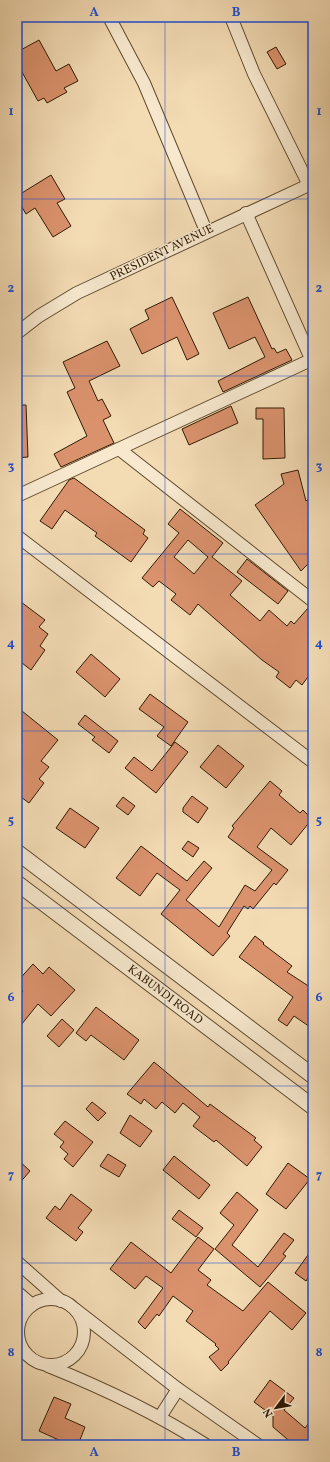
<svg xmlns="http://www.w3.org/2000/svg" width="330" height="1462" font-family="Vollkorn,serif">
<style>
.building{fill:#da926d;stroke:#2f1b02;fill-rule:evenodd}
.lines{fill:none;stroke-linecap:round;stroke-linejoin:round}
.minor-casing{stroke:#604b2e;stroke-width:14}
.tertiary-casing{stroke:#604b2e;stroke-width:17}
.minor{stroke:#f7e8ce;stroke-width:12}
.tertiary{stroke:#f7e8ce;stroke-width:15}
.grid{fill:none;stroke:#1d4ed8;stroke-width:1;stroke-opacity:0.55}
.labels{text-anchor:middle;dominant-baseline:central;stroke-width:3;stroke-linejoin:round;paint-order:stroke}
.street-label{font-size:12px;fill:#2f1b02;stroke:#f7e8ce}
.neatline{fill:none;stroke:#1d4ed8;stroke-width:1.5}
.grid-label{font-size:13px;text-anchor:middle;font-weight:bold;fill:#1d4ed8}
</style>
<rect width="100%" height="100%" fill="#f3dbb4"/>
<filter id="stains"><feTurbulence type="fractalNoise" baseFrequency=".005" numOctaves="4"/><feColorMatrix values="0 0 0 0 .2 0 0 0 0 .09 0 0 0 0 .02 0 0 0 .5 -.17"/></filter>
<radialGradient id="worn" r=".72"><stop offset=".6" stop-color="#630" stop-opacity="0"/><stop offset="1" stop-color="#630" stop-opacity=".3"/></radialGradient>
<!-- building -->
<g class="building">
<polygon points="39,40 56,71 69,64 78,81 64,88 67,92 47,103 44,98 38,101 17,63 17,52"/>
<polygon points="276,47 286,64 277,69 267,52"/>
<polygon points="51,175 65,199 57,203 71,226 53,237 35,208 26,214 17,199 17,196"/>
<polygon points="172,297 199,354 187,360 177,337 142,354 130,329 149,319 145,310"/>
<polygon points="248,297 272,349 274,348 277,353 286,349 292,360 223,392 218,381 265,357 255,337 229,349 213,313"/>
<polygon points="107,341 120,366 89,381 98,401 102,399 111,416 103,420 114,443 61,467 54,454 87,436 67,392 75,388 63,362"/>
<polygon points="17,405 26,405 28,457 17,458"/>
<polygon points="231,406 238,423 189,445 182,429"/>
<polygon points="256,408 284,408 285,458 263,459 263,419 256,419"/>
<polygon points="298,470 306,501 313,496 313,559 301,571 255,505 284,484 281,474"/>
<polygon points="74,478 145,530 143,534 148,538 131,562 95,536 97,533 65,510 52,529 40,521 69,480"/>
<path d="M180 509 223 543 212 557 242 581 230 595 260 621 269 610 287 626 291 621 294 624 309 607 313 608V670L302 685 296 680 290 688 276 677 279 672 262 660 198 604 190 615 171 600 176 594 159 581 153 587 142 578 179 533 168 524ZM188 540 208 557 194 574 174 557Z"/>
<polygon points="247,559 288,591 278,604 237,572"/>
<polygon points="21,602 45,620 39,627 48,634 40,646 45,650 31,670 17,659 17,608"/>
<polygon points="91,654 120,679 105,697 76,672"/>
<polygon points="150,694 188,722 171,746 157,736 164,727 139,709"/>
<polygon points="17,707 58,740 41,761 49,767 39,779 44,783 29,803 17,794"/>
<polygon points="85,715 118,741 109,753 92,740 95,737 78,724"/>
<polygon points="175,742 188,752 156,793 125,768 134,757 152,771"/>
<polygon points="218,745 244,766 226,788 200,767"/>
<polygon points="270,781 282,791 279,795 300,813 303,810 312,819 291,845 271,828 257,847 288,870 276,885 274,883 253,909 250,906 248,909 244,906 227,933 230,936 213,956 161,914 180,890 157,873 140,896 116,878 141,846 187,881 204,861 212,868 186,900 219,927 245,885 255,891 272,870 228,837 234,828 232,826"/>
<polygon points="192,796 208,808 198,823 183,812 183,808"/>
<polygon points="123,797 135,806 128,815 116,806"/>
<polygon points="70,808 99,828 85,848 56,828"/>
<polygon points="188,841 199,848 193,857 182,849"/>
<polygon points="255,936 264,943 263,944 292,966 287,972 313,989 313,1002 308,1009 313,1012 313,1029 294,1016 287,1026 278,1020 293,997 239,957"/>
<polygon points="33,964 43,974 49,967 75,990 51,1016 38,1004 17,1030 17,998 23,991 17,985 17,982"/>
<polygon points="96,1007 139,1040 124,1060 91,1035 86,1041 76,1033"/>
<polygon points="62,1019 74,1030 59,1047 47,1036"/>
<polygon points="154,1062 208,1107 210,1104 256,1138 254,1140 262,1147 247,1166 216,1140 214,1142 193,1126 200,1117 183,1103 175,1113 162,1102 156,1109 144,1099 141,1104 127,1094"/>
<polygon points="92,1102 106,1113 98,1121 86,1109"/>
<polygon points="130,1115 152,1131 140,1147 120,1133"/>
<polygon points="65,1121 93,1142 73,1167 64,1159 68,1154 60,1147 64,1142 54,1134"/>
<polygon points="108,1154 126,1165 119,1177 100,1166"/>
<polygon points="174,1156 210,1185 199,1199 163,1170"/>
<polygon points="17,1159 30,1171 17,1186"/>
<polygon points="288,1163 310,1179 286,1209 266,1194"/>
<polygon points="237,1192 258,1210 232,1245 258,1267 284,1233 294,1240 283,1254 286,1256 260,1287 215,1249 234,1225 220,1213"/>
<polygon points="71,1194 92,1210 78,1228 83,1232 76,1241 46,1218 55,1206 60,1210"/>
<polygon points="179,1210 203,1228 196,1237 172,1219"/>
<polygon points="198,1237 214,1249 198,1270 211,1280 207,1285 243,1311 268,1282 306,1313 292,1330 270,1311 228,1362 229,1363 221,1371 209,1357 219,1349 215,1345 216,1344 186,1321 193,1311 173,1296 159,1316 157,1314 145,1329 138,1322 163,1288 146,1276 135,1289 110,1269 131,1242 171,1273"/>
<polygon points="313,1248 313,1271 306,1281 295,1273"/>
<polygon points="270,1380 294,1398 284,1410 305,1428 313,1418 313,1445 294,1445 273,1427 273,1416 254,1402"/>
<polygon points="54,1397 71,1404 65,1418 85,1427 78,1445 59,1445 61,1441 39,1431"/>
</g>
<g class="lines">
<!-- minor casing -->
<g class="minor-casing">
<g id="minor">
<polyline points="109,17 144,83 206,231"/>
<polyline points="231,17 254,74 309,185"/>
<polyline points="246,213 313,363"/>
<polyline points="17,333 39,316 77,293 313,183"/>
<polyline points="119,449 313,601"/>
<polyline points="17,496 313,359"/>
<polyline points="17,536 313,762"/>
<polyline points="17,1262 61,1301"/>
<polyline points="17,1292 32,1305"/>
<circle cx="51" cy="1332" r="33"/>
<polyline points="76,1310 178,1389 258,1445"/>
<path d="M48 1366C103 1388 156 1413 206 1445"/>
<polyline points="160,1417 178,1389"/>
</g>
</g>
<!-- tertiary casing -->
<g class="tertiary-casing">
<g id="tertiary">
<polyline points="17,852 313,1076"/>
<polyline points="17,883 313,1107"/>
</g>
</g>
<!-- minor -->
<use href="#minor" class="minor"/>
<!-- tertiary -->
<use href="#tertiary" class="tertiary"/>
</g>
<!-- grid -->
<path class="grid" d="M165 17V1445M17 199H313M17 376H313M17 554H313M17 731H313M17 908H313M17 1086H313M17 1263H313"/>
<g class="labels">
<!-- street labels -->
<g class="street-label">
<text transform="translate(162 253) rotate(-26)">PRESIDENT AVENUE</text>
<text transform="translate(165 995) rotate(37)">KABUNDI ROAD</text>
</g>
</g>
<!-- margin -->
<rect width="330" height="1462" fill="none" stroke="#f3dbb4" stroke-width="44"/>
<!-- north arrow -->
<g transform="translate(276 1408) rotate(238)" stroke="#f7e8ce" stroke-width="3" paint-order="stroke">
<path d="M0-3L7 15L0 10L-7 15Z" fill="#2f1b02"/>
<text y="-6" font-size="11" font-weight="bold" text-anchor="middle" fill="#2f1b02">N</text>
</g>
<rect x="22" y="22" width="286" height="1418" class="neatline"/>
<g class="grid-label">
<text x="94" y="16">A</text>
<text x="236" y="16">B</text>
<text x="11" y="115">1</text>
<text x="319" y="115">1</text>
<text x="11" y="292">2</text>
<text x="319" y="292">2</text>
<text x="11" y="470">3</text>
<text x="319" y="470">3</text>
<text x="11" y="647">4</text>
<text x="319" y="647">4</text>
<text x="11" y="824">5</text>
<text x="319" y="824">5</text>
<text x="11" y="1001">6</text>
<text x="319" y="1001">6</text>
<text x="11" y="1179">7</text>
<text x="319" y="1179">7</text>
<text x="11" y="1356">8</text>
<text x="319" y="1356">8</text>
<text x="94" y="1456">A</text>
<text x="236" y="1456">B</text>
</g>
<rect width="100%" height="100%" filter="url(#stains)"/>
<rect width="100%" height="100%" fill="url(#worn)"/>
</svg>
